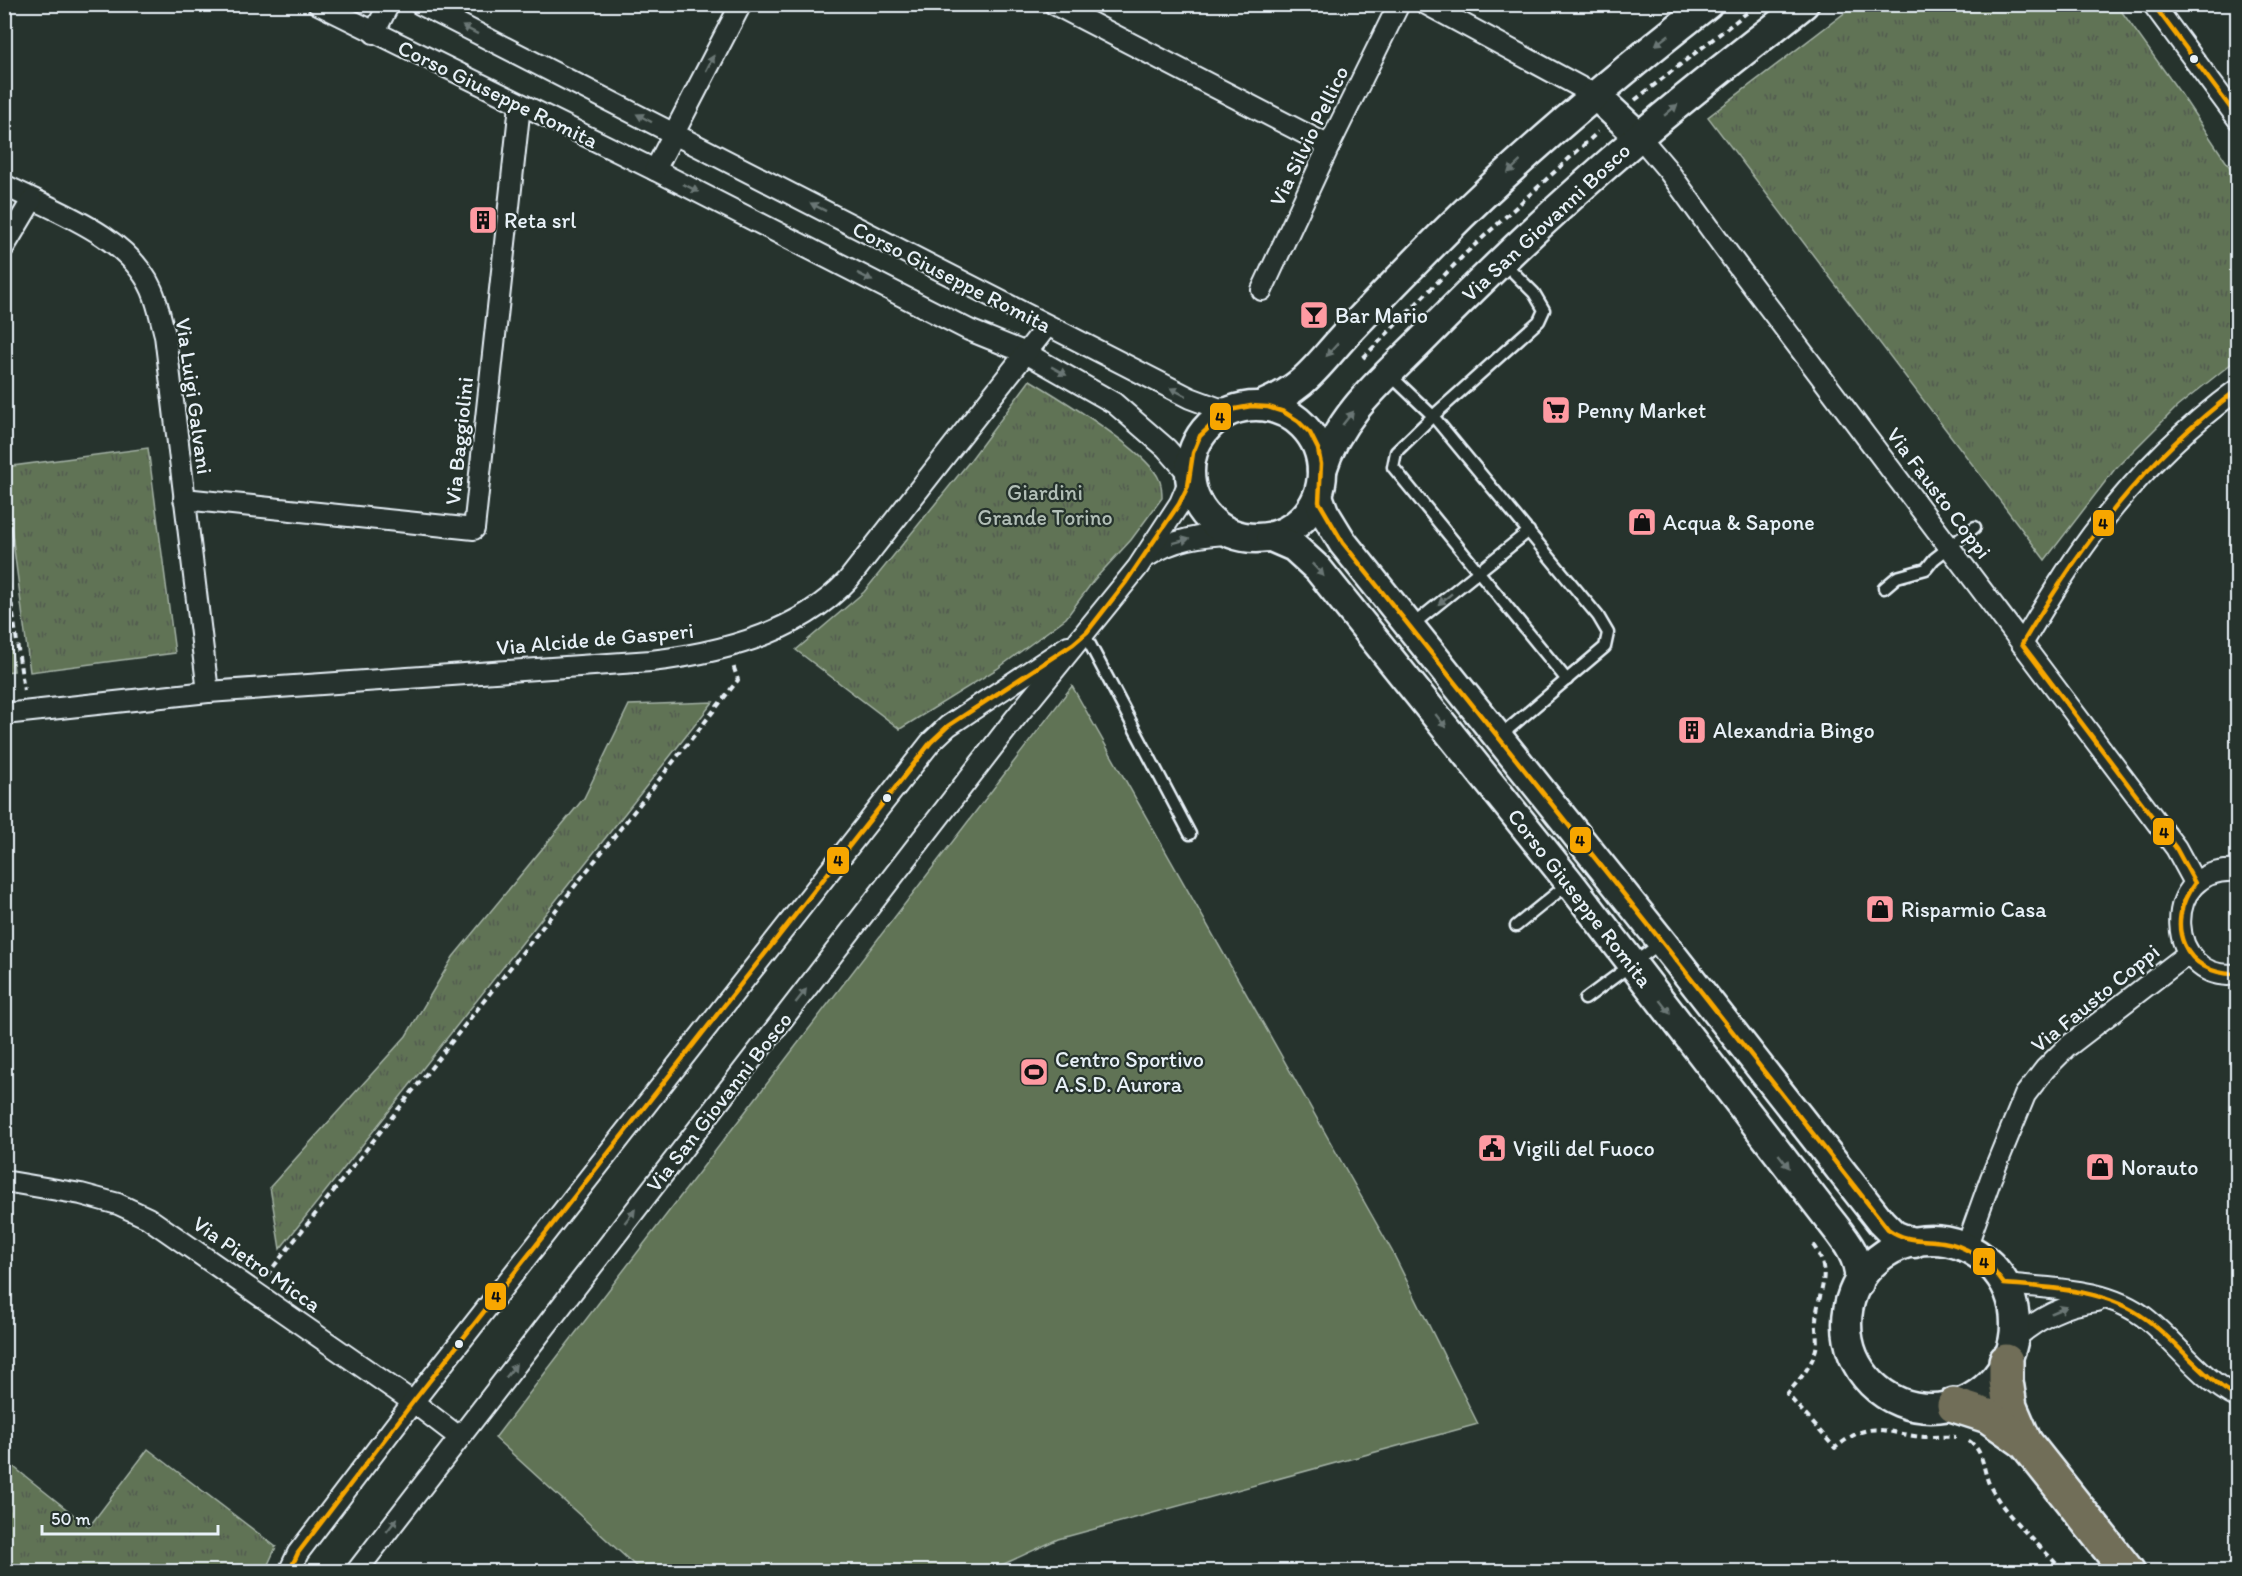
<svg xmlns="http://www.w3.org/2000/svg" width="2242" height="1576" font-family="Itim,sans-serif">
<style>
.grass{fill:url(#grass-tufts);stroke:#a4b2a6;stroke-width:1.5}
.pitch{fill:#607355;stroke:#a4b2a6;stroke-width:1.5}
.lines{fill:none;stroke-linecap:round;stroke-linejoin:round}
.lane-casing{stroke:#e8f1f8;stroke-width:15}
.street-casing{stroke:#e8f1f8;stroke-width:24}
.secondary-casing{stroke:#e8f1f8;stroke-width:33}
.highway-casing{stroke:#e8f1f8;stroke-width:38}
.path{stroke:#e8f1f8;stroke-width:4;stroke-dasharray:6 4.5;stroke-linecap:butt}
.lane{stroke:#26332d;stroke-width:10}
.street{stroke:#26332d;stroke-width:20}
.secondary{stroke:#26332d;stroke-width:28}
.highway{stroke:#716e59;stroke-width:33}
.bus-1-casing{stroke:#26332d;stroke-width:9}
.bus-1{stroke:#f7a600;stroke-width:4.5}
.oneway{fill:#6a7674}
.bus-dot{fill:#e8f1f8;stroke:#26332d;stroke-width:2}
.labels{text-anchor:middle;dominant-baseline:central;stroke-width:4.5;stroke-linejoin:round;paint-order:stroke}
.street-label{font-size:22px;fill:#e8f1f8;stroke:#26332d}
.poi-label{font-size:22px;fill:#e8f1f8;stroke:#26332d;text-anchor:start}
.park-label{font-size:22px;fill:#b2bfb7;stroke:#26332d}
.line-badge{stroke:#26332d;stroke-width:2}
.pale-badge-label{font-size:16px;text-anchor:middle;font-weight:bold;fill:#111}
</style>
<defs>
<pattern id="grass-tufts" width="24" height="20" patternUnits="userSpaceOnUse" patternTransform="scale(1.5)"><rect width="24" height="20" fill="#607355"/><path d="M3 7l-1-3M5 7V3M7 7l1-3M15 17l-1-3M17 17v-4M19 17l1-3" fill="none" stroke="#525b4f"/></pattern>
</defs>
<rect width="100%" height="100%" fill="#26332d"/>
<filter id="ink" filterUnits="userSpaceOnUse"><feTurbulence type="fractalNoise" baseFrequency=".0167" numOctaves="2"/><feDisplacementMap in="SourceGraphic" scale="12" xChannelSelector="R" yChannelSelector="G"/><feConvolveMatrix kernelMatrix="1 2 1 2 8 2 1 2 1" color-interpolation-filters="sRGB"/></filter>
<g filter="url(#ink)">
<!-- grass -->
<g class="grass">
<polygon points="1855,5 2117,5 2181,94 2237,178 2237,359 2177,407 2115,469 2045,560 1708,117"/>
<path d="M1030 380C1060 398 1146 450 1159 479 1162 485 1162 491 1162 498L1131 540 1094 580 1066 618 997 669 900 729 796 650 864 592 969 462Z"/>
<polygon points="148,448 175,653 30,672 5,480 5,467"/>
<polygon points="11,643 14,671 5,672 5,644"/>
<polygon points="713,702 280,1249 270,1187 406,1036 453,957 584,798 629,705"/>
<polygon points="148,1449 276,1547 265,1571 5,1571 5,1460 89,1527"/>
</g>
<!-- pitch -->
<polygon class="pitch" points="1072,686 1392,1251 1478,1424 1058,1539 989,1571 641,1571 495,1438"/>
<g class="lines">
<!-- lane casing -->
<g class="lane-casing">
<g id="lane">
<polyline points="1389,374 1433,416 1396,452 1393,467 1567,680"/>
<polyline points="1884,588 1897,577 1926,569 1934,559 1975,527"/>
<polyline points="1411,626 1529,531"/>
<polyline points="1085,635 1190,834"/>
<polyline points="1499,737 1605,647 1608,633 1598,616 1433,416 1539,321 1544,310 1534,293 1503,262"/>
<polyline points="1516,926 1569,883"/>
<polyline points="1585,999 1662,942"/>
</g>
</g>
<!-- street casing -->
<g class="street-casing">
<g id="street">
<polyline points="318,4 655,170 969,330 1026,353 1114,403 1166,448 1189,474"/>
<polyline points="420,4 1190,398 1217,408 1233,409"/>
<polyline points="1054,4 1329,146"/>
<polyline points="1426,4 1595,95"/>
<polyline points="2153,4 2238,119"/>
<polyline points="374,33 389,4"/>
<polyline points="1639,136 1667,169 1733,260 2176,848 2195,883"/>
<polyline points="655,170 741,4"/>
<path d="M4 185C55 211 128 235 152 290 158 304 161 320 165 335L208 692"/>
<polyline points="4,247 32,200"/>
<polyline points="1262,290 1329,146 1399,4"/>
<polyline points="184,499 474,529 520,105"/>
<path d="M1148 556C1173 539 1202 535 1232 534"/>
<path d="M2022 644C2044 607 2066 570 2092 535 2133 480 2182 430 2238 389"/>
<path d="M4 714 208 692 651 661C721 653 799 633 848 580L1047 326"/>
<path d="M2238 871C2156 864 2166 986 2238 974"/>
<polyline points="4,1181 81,1194 118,1204 148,1218 413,1402 459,1437"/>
<polyline points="1966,1248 1991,1178 2025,1095 2045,1069 2067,1047 2189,953"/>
<path d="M2004 1284C2052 1289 2109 1288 2148 1320 2180 1347 2199 1377 2238 1398"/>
<path d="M2014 1339C2039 1318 2064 1304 2097 1301"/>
<polyline points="289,1572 298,1553 413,1402 931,742 948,726 1068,646"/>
<polyline points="356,1572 1013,721 1138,567 1180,503 1190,479"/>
</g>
</g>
<!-- secondary casing -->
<g class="secondary-casing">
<g id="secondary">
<polyline points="1595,95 1639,136"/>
<circle cx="1256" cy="472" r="66"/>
<path d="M1260 406C1306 388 1317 365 1349 331 1380 298 1412 265 1444 233 1526 151 1616 76 1708 4"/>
<path d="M1322 470C1339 413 1387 376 1427 335 1495 266 1566 199 1640 136 1693 90 1749 48 1804 4"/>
<polyline points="1318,496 1324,512 1343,543 1662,942 1881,1222 1894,1235 1914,1243"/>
<path d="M1271 537 1294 547 1318 569 1570 883 1829 1219C1843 1237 1862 1258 1859 1283"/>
<circle cx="1931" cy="1324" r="84"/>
</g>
</g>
<!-- highway casing -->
<g class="highway-casing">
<g id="highway">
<polyline points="2006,1361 2006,1381 2010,1407 2025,1442 2128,1572"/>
<polyline points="1954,1405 1988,1416 2025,1442"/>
</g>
</g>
<!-- path -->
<g class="path">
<polyline points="1635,100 1758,4"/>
<polyline points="1363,358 1466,253 1598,132"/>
<polyline points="4,552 24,691"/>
<path d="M1813 1245C1834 1274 1818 1290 1816 1320 1815 1331 1819 1342 1815 1352 1810 1369 1798 1381 1787 1394L1835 1448C1869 1421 1876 1430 1914 1436 1928 1438 1942 1436 1956 1437"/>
<polyline points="267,1275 738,680 733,665"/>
<path d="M1969 1441C1985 1452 1982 1469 1990 1486 2007 1520 2040 1543 2063 1572"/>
</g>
<!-- lane -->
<use href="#lane" class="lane"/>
<!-- street -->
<use href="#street" class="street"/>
<!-- secondary -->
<use href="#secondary" class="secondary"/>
<!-- highway -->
<use href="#highway" class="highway"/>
<!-- bus-1 casing -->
<g class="bus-1-casing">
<g id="bus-1">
<polyline points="2153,4 2238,118"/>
<path d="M2238 389C2142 462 2083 542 2022 644L2176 848 2195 883C2163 924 2184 976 2238 974"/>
<path d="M289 1572 298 1553 413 1402 931 742 948 726 1073 644 1087 632 1126 582 1179 504 1188 486 1193 453 1200 436 1220 417 1235 409 1251 406 1268 407 1284 412 1298 421 1310 433 1318 449 1321 464 1319 502 1343 543 1662 942 1888 1229C1906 1242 1922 1239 1943 1242 1969 1246 1989 1263 2004 1284 2053 1288 2105 1289 2146 1319 2180 1344 2200 1375 2238 1398"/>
</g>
</g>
<!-- bus-1 -->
<use href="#bus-1" class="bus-1"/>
</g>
<!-- one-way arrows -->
<defs><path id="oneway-solid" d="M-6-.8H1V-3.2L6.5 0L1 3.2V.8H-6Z" transform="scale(1.5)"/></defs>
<g class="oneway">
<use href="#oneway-solid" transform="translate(470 30) rotate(-153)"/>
<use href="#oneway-solid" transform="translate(1662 40) rotate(142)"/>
<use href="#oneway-solid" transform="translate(710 63) rotate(-63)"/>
<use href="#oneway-solid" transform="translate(1671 110) rotate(-40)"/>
<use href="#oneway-solid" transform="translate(644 118) rotate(-152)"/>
<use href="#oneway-solid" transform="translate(1514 167) rotate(137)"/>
<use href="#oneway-solid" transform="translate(691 188) rotate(27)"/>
<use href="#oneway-solid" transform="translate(818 207) rotate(-153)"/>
<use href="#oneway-solid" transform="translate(865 277) rotate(27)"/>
<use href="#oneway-solid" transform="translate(1332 350) rotate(132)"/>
<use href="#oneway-solid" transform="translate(1059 371) rotate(29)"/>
<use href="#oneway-solid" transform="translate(1178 392) rotate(-153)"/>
<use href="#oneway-solid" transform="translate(1348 418) rotate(-51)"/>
<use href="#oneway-solid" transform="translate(1181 541) rotate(-15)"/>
<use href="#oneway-solid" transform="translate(1318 570) rotate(47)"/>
<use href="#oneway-solid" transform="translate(1445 599) rotate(141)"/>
<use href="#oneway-solid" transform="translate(1441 721) rotate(51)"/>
<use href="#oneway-solid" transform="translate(801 996) rotate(-52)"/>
<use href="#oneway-solid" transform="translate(1665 1007) rotate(52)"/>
<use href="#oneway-solid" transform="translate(1784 1161) rotate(52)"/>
<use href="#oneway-solid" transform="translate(630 1216) rotate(-52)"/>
<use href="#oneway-solid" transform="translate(2059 1310) rotate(-23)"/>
<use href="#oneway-solid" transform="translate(511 1371) rotate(-52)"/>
<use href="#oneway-solid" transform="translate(392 1525) rotate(-52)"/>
</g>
</g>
<!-- icons -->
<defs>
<g id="building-square" transform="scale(1.5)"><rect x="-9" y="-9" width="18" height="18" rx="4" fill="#ff9aa2" stroke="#26332d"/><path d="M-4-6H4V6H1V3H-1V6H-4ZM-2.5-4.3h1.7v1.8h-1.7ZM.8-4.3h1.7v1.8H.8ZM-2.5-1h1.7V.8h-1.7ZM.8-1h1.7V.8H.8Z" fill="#111"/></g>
<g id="bar-square" transform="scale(1.5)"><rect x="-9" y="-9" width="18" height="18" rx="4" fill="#ff9aa2" stroke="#26332d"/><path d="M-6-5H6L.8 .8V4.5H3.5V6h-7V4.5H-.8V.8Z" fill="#111"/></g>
<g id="supermarket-square" transform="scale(1.5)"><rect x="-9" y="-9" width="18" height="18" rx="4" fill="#ff9aa2" stroke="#26332d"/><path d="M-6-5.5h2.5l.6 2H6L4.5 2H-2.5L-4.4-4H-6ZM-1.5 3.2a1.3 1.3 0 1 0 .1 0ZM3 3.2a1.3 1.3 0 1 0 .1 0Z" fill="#111"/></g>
<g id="shop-square" transform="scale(1.5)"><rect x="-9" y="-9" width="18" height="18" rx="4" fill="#ff9aa2" stroke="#26332d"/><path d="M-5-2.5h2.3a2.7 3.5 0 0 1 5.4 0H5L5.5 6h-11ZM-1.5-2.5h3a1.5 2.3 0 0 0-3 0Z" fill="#111"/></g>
<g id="stadium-square" transform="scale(1.5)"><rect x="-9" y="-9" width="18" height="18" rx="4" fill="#ff9aa2" stroke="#26332d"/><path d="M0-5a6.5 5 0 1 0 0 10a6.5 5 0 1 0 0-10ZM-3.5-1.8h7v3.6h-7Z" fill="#111"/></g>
<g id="civic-square" transform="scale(1.5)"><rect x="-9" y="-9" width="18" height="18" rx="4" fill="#ff9aa2" stroke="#26332d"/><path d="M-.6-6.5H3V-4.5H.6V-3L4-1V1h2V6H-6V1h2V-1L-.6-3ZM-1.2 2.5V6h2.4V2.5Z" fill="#111"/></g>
</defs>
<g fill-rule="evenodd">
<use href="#building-square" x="483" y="220"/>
<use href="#bar-square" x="1314" y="315"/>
<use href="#supermarket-square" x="1556" y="410"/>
<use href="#shop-square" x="1642" y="522"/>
<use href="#building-square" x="1692" y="730"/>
<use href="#shop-square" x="1880" y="909"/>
<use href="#stadium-square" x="1034" y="1072"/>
<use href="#civic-square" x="1492" y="1148"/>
<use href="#shop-square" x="2100" y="1167"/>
</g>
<!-- markers -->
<g class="bus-dot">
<circle cx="2194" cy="59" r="5"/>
<circle cx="887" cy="798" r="5"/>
<circle cx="459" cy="1344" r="5"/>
</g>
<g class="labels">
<!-- street labels -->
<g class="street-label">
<text transform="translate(498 94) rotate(26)">Corso Giuseppe Romita</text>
<text transform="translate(1309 136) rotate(-64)">Via Silvio Pellico</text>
<text transform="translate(1546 222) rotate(-43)">Via San Giovanni Bosco</text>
<text transform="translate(952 277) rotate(27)">Corso Giuseppe Romita</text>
<text transform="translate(194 396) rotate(82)">Via Luigi Galvani</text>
<text transform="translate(459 441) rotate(-84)">Via Baggiolini</text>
<text transform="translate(1939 493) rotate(53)">Via Fausto Coppi</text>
<text transform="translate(595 639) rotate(-5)">Via Alcide de Gasperi</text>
<text transform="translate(1580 898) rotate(52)">Corso Giuseppe Romita</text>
<text transform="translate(2095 998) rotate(-39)">Via Fausto Coppi</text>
<text transform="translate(719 1102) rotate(-52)">Via San Giovanni Bosco</text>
<text transform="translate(257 1264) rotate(35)">Via Pietro Micca</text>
</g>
<!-- poi labels -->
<g class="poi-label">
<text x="504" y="220">Reta srl</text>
<text x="1335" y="315">Bar Mario</text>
<text x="1577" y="410">Penny Market</text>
<text x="1663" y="522">Acqua &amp; Sapone</text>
<text x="1713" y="730">Alexandria Bingo</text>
<text x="1901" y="909">Risparmio Casa</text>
<text x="1055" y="1059">Centro Sportivo<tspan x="1055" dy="25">A.S.D. Aurora</tspan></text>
<text x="1513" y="1148">Vigili del Fuoco</text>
<text x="2121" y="1167">Norauto</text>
</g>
<!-- park labels -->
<g class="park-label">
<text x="1045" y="492">Giardini<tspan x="1045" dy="25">Grande Torino</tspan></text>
</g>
</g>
<g class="line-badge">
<rect x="1209" y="402" width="23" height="29" rx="6" fill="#f7a600"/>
<rect x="2092" y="509" width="23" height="28" rx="6" fill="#f7a600"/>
<rect x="2152" y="817" width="23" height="29" rx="6" fill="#f7a600"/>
<rect x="1569" y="826" width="23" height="28" rx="6" fill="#f7a600"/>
<rect x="826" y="846" width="24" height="29" rx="6" fill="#f7a600"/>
<rect x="1972" y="1247" width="24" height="29" rx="6" fill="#f7a600"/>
<rect x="484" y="1282" width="23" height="29" rx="6" fill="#f7a600"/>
</g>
<g class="pale-badge-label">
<text x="1220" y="423">4</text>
<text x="2103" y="529">4</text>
<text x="2164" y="838">4</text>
<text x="1580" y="846">4</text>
<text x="838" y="866">4</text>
<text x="1984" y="1268">4</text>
<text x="496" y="1302">4</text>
</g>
<!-- margin -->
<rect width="2242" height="1576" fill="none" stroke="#26332d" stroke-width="24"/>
<rect x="12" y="12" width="2218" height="1552" fill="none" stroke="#e8f1f8" stroke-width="2" filter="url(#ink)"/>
<!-- scale -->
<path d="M42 1525v9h176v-9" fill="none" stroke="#e8f1f8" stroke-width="3"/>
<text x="51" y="1525" font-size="18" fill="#e8f1f8" stroke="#26332d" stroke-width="4.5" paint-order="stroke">50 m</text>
</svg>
